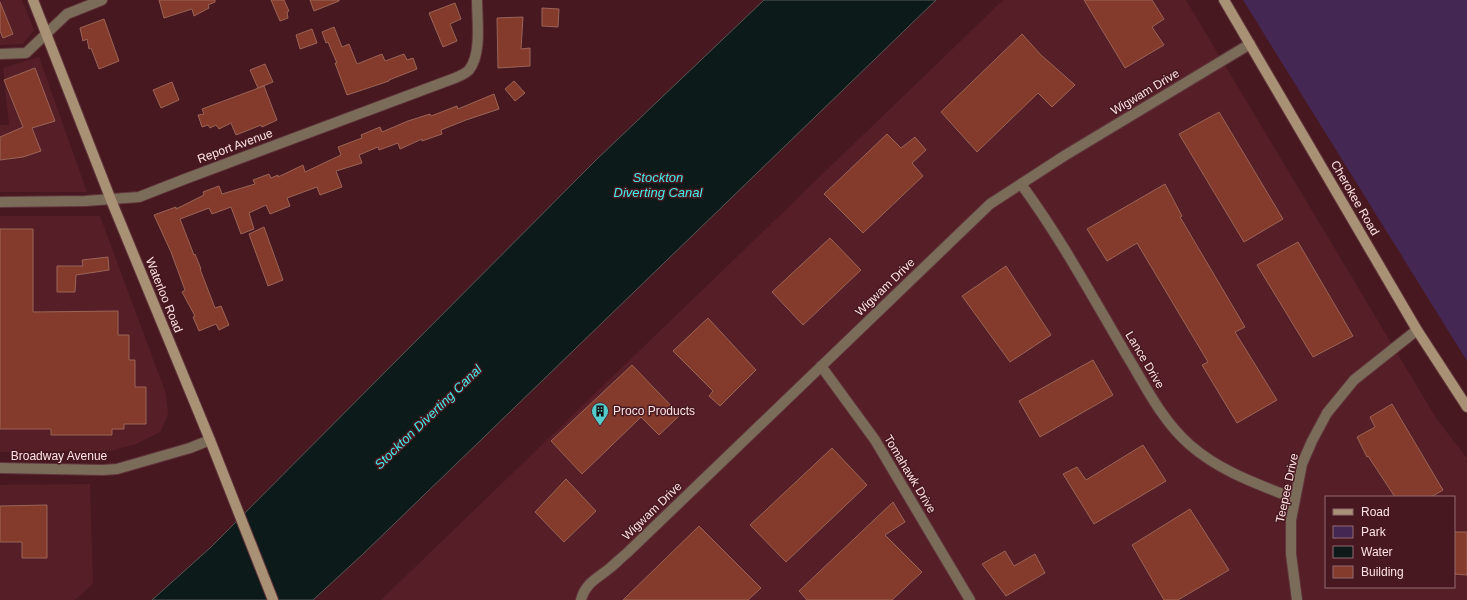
<svg xmlns="http://www.w3.org/2000/svg" width="1467" height="600" font-family="Helvetica,sans-serif">
<style>
.built{fill:#561e27;fill-rule:evenodd}
.green{fill:#452754}
.water{fill:#0c1b1a;stroke:#555757}
.building{fill:#843b2c;stroke:#9a6457}
.lines{fill:none;stroke-linecap:round;stroke-linejoin:round}
.street-casing{stroke:#61353c;stroke-width:12}
.secondary-casing{stroke:#61353c;stroke-width:12}
.street{stroke:#7b6c5a;stroke-width:10}
.secondary{stroke:#a89174;stroke-width:10}
.labels{text-anchor:middle;dominant-baseline:central;stroke-width:3;stroke-linejoin:round;paint-order:stroke}
.street-label{font-size:12px;fill:#fee4e5;stroke:#481820}
.poi-label{font-size:12px;fill:#fee4e5;stroke:#481820;text-anchor:start}
.water-label{font-size:13px;font-style:italic;fill:#42edea;stroke:#481820}
</style>
<rect width="100%" height="100%" fill="#481820"/>
<!-- built -->
<g class="built">
<polygon points="0,0 22,0 34,30 23,44 0,45"/>
<path d="M1003 0H1186L1436 418 1467 458V600H381ZM1326 497H1454V587H1326Z"/>
<polygon points="39,57 76,161 87,192 0,192 0,125 9,125 3,68"/>
<polygon points="0,216 100,216 166,394 168,415 160,432 136,444 111,451 0,452"/>
<polygon points="90,484 93,583 75,600 0,600 0,485"/>
</g>
<!-- green -->
<polygon class="green" points="1243,0 1467,0 1467,361"/>
<!-- water -->
<polygon class="water" points="764,0 936,0 363,554 313,600 152,600 210,548 596,160"/>
<!-- building -->
<g class="building">
<polygon points="159,0 215,0 215,2 208,5 209,8 194,16 192,9 164,18"/>
<polygon points="271,0 284,0 289,11 287,12 288,18 280,21"/>
<polygon points="310,0 339,0 339,1 314,11"/>
<polygon points="1084,0 1152,0 1164,19 1152,27 1164,45 1125,68"/>
<polygon points="0,2 13,34 3,38 0,31"/>
<polygon points="455,3 461,19 450,24 457,41 443,47 429,13"/>
<polygon points="542,8 559,9 558,27 542,26"/>
<polygon points="523,17 521,49 530,48 530,66 498,68 497,18"/>
<polygon points="104,19 119,61 99,69 91,48 89,49 87,39 83,41 80,28"/>
<polygon points="334,27 342,47 349,44 357,64 382,54 385,61 404,54 407,60 413,58 417,69 389,80 389,81 347,95 335,63 337,63 328,42 326,43 322,32"/>
<polygon points="312,29 317,43 300,49 296,35"/>
<polygon points="1022,34 1041,55 1075,85 1052,107 1038,93 977,152 941,112"/>
<polygon points="265,64 273,82 258,88 250,70"/>
<polygon points="35,68 55,121 32,128 41,151 23,157 0,160 0,137 23,127 4,80"/>
<polygon points="514,81 525,93 515,101 505,89"/>
<polygon points="172,82 179,100 161,108 153,90"/>
<polygon points="264,86 277,120 262,127 261,125 236,135 231,123 219,129 216,125 210,128 208,125 202,127 198,115 204,114 202,109"/>
<polygon points="494,94 499,109 466,120 441,130 442,134 422,141 422,139 400,149 398,143 379,150 378,147 359,155 362,163 336,171 342,187 320,195 317,187 287,198 290,206 270,214 266,205 249,213 254,229 241,234 231,207 212,214 209,208 180,219 194,255 195,254 201,269 200,269 215,308 221,306 229,325 219,330 216,324 199,331 193,317 195,316 182,292 185,290 171,252 154,215 176,207 176,209 204,195 203,192 219,186 222,194 255,184 253,180 269,174 271,178 278,175 278,177 303,165 305,172 341,155 338,147 362,138 361,135 380,127 382,132 408,121 430,114 431,116 457,106 458,109"/>
<polygon points="1219,112 1283,219 1244,242 1179,134"/>
<polygon points="887,134 901,148 915,137 926,150 912,163 923,176 863,233 824,194"/>
<polygon points="1165,184 1182,216 1180,217 1245,327 1235,332 1277,400 1237,423 1202,365 1208,362 1137,243 1107,261 1087,229"/>
<polygon points="264,227 283,280 268,286 249,234"/>
<polygon points="0,229 33,229 33,312 118,311 118,335 129,335 129,360 135,360 135,387 146,387 146,424 124,424 124,429 112,429 112,435 51,435 51,429 0,429"/>
<polygon points="830,238 861,270 803,325 772,292"/>
<polygon points="1298,242 1353,336 1313,357 1257,265"/>
<polygon points="108,257 109,270 76,275 75,292 57,292 57,266 83,266 82,260"/>
<polygon points="1006,266 1051,335 1010,362 962,296"/>
<polygon points="708,318 756,370 720,406 709,396 713,391 673,351"/>
<polygon points="1093,360 1113,395 1040,437 1019,401"/>
<polygon points="632,365 680,415 659,435 641,417 582,474 551,441"/>
<polygon points="1392,404 1443,490 1431,497 1395,497 1368,456 1367,457 1357,437 1375,427 1370,417"/>
<polygon points="1143,445 1166,481 1094,524 1063,474 1077,467 1086,480"/>
<polygon points="832,448 867,485 786,562 750,525"/>
<polygon points="566,479 596,511 564,542 535,512"/>
<polygon points="893,502 905,522 885,535 922,572 892,600 807,600 799,591"/>
<polygon points="47,505 47,558 22,558 22,542 0,542 0,506"/>
<polygon points="1190,509 1229,570 1178,600 1164,600 1132,545"/>
<polygon points="699,526 761,588 748,600 623,600"/>
<polygon points="1454,532 1467,532 1467,575 1454,574"/>
<polygon points="1005,551 1014,566 1035,554 1045,573 1006,596 982,564"/>
</g>
<g class="lines">
<!-- street casing -->
<g class="street-casing">
<g id="street">
<polyline points="0,54 26,53 67,14 102,0"/>
<path d="M1021 184C1060 237 1092 296 1126 354 1145 385 1162 421 1190 445 1221 472 1258 484 1295 499"/>
<path d="M0 202 85 201 139 197 185 179 455 78C460 76 465 74 469 70 482 54 477 20 477 0"/>
<polyline points="821,366 875,440 970,600"/>
<polyline points="0,468 103,470 117,469 190,448 210,440"/>
<path d="M581 600C585 583 598 578 610 568 616 563 621 558 627 553L990 204 1064 156 1250 44"/>
<polyline points="1297,600 1291,554 1291,520 1302,464 1312,441 1327,413 1354,380 1417,330"/>
</g>
</g>
<!-- secondary casing -->
<g class="secondary-casing">
<g id="secondary">
<polyline points="33,0 111,200 210,440 273,600"/>
<polyline points="1224,0 1417,330 1467,407"/>
</g>
</g>
<!-- street -->
<use href="#street" class="street"/>
<!-- secondary -->
<use href="#secondary" class="secondary"/>
</g>
<!-- icons -->
<defs>
<g id="building-pin" transform="scale(0.9)"><path d="M0 17L-7.5 6A9.5 9.5 0 1 1 7.5 6Z" fill="#53cdcb" stroke="#481820"/><path d="M-4-6H4V6H1V3H-1V6H-4ZM-2.5-4.3h1.7v1.8h-1.7ZM.8-4.3h1.7v1.8H.8ZM-2.5-1h1.7V.8h-1.7ZM.8-1h1.7V.8H.8Z" fill="#111"/></g>
</defs>
<g fill-rule="evenodd">
<use href="#building-pin" x="600" y="411"/>
</g>
<g class="labels">
<!-- street labels -->
<g class="street-label">
<text transform="translate(1145 92) rotate(-31)">Wigwam Drive</text>
<text transform="translate(235 146) rotate(-20)">Report Avenue</text>
<text transform="translate(1355 198) rotate(60)">Cherokee Road</text>
<text transform="translate(885 287) rotate(-44)">Wigwam Drive</text>
<text transform="translate(164 295) rotate(68)">Waterloo Road</text>
<text transform="translate(1145 360) rotate(59)">Lance Drive</text>
<text x="59" y="456">Broadway Avenue</text>
<text transform="translate(910 474) rotate(59)">Tomahawk Drive</text>
<text transform="translate(1287 488) rotate(-78)">Teepee Drive</text>
<text transform="translate(652 511) rotate(-44)">Wigwam Drive</text>
</g>
<!-- poi labels -->
<g class="poi-label">
<text x="613" y="411">Proco Products</text>
</g>
<!-- water labels -->
<g class="water-label">
<text x="658" y="177">Stockton<tspan x="658" dy="15">Diverting Canal</tspan></text>
<text transform="translate(428 417) rotate(-44)">Stockton Diverting Canal</text>
</g>
</g>
<!-- legend -->
<rect x="1325" y="496" width="130" height="92" fill="#481820" stroke="#916a6f"/>
<rect x="1333" y="509" width="20" height="6" fill="#a89174" stroke="#916a6f"/>
<text x="1361" y="516" font-size="12" fill="#fee4e5">Road</text>
<rect x="1333" y="526" width="20" height="12" fill="#452754" stroke="#916a6f"/>
<text x="1361" y="536" font-size="12" fill="#fee4e5">Park</text>
<rect x="1333" y="546" width="20" height="12" fill="#0c1b1a" stroke="#916a6f"/>
<text x="1361" y="556" font-size="12" fill="#fee4e5">Water</text>
<rect x="1333" y="566" width="20" height="12" fill="#843b2c" stroke="#916a6f"/>
<text x="1361" y="576" font-size="12" fill="#fee4e5">Building</text>
</svg>
